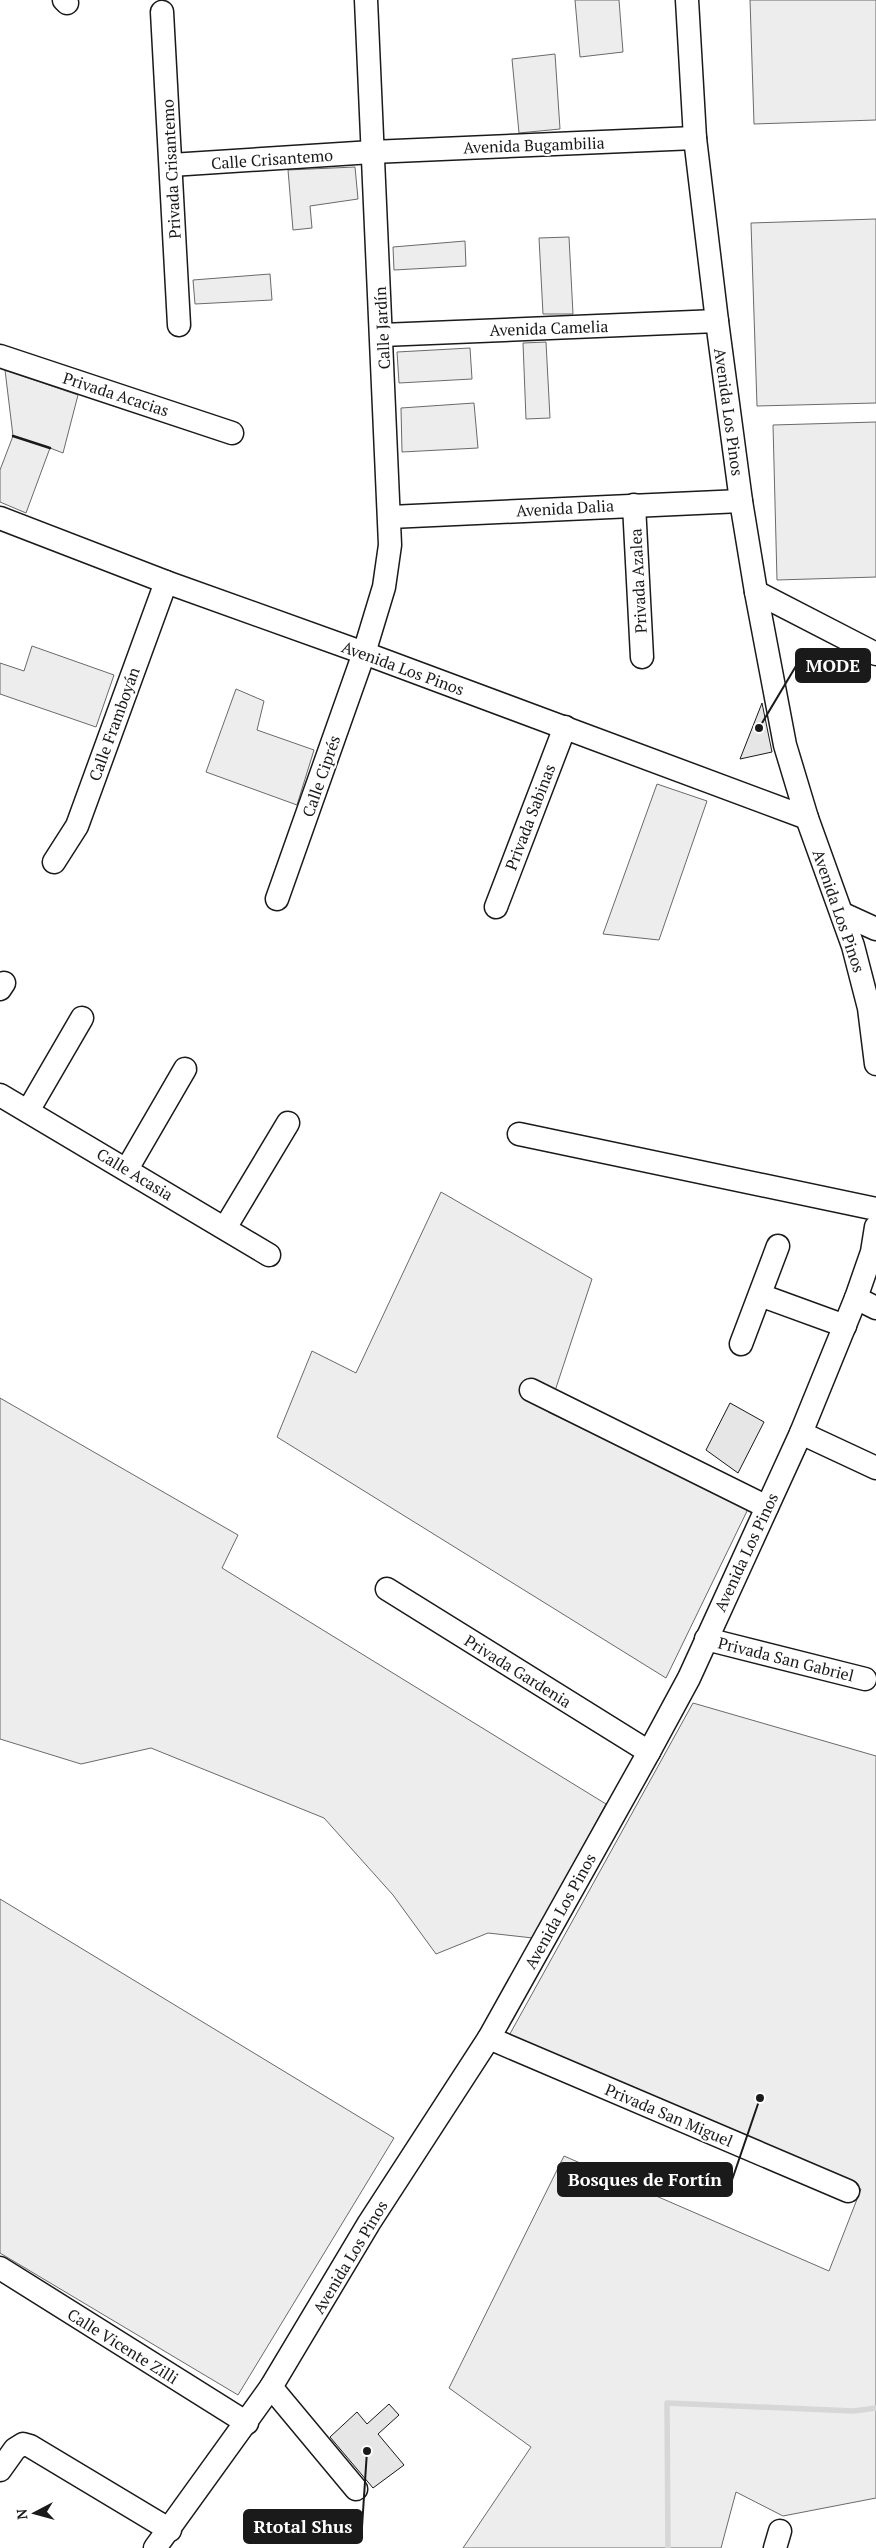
<svg xmlns="http://www.w3.org/2000/svg" width="876" height="2548" font-family="'PT Serif',serif">
<style>
.built{fill:#ededed;stroke:#6a6a6a}
.lines{fill:none;stroke-linecap:round;stroke-linejoin:round}
.stream{stroke:#d7d7d7;stroke-width:5.5}
.building{fill:#e6e6e6;stroke:#1a1a1a}
.minor-casing{stroke:#1a1a1a;stroke-width:25}
.minor{stroke:#fff;stroke-width:22}
.wall{stroke:#1a1a1a;stroke-width:2.5}
.labels{text-anchor:middle;dominant-baseline:central;stroke-width:4;stroke-linejoin:round;paint-order:stroke}
.street-label{font-size:16px;fill:#1a1a1a;stroke:#fff}
.leader{fill:none;stroke:#1a1a1a;stroke-width:2}
.callout-dot{fill:#1a1a1a;stroke:#fff;stroke-width:2}
.callout{fill:#1a1a1a;stroke:#1a1a1a;stroke-width:2}
.callout-label{font-size:18px;text-anchor:middle;font-weight:bold;fill:#fff}
</style>
<rect width="100%" height="100%" fill="#fff"/>
<!-- built -->
<g class="built">
<polygon points="575,0 619,0 623,52 580,57"/>
<polygon points="750,0 876,0 876,120 754,124"/>
<polygon points="555,54 560,129 519,133 512,59"/>
<polygon points="355,167 358,199 310,206 312,228 293,230 288,170"/>
<polygon points="876,219 876,403 757,406 751,223"/>
<polygon points="569,237 573,314 543,314 539,238"/>
<polygon points="465,241 466,266 394,270 393,247"/>
<polygon points="270,274 272,300 195,304 193,280"/>
<polygon points="546,342 550,418 526,419 523,343"/>
<polygon points="470,348 472,379 399,383 397,352"/>
<polygon points="5,370 78,395 63,453 50,448 26,513 0,502 0,470 13,436"/>
<polygon points="474,403 478,448 402,452 401,408"/>
<polygon points="876,422 876,577 777,580 773,425"/>
<polygon points="32,646 114,675 96,727 0,694 0,663 24,671"/>
<polygon points="236,689 264,701 257,730 314,750 297,805 206,772"/>
<polygon points="657,784 707,801 659,940 603,934"/>
<polygon points="441,1192 592,1279 548,1412 749,1507 666,1678 277,1437 312,1351 356,1373"/>
<polygon points="0,1398 238,1535 222,1568 606,1804 533,1938 488,1933 436,1954 393,1895 324,1818 151,1748 81,1764 0,1739"/>
<polygon points="693,1703 876,1756 876,2498 783,2516 736,2492 721,2548 463,2548 531,2447 449,2388 564,2156 829,2271 861,2189 506,2041"/>
<polygon points="0,1899 394,2138 238,2395 0,2253"/>
</g>
<g class="lines">
<!-- stream -->
<polyline class="stream" points="668,2548 667,2403 854,2411 876,2408"/>
</g>
<!-- building -->
<g class="building">
<polygon points="762,703 772,752 740,759"/>
<polygon points="730,1403 764,1422 738,1473 706,1450"/>
<polygon points="389,2404 399,2415 378,2434 404,2465 373,2488 330,2437 357,2412 367,2424"/>
</g>
<g class="lines">
<!-- minor casing -->
<g class="minor-casing">
<g id="minor">
<polyline points="64,0 67,3"/>
<polyline points="687,0 695,138 717,321 741,501 756,592 785,745 807,818 853,946 869,1008 876,1064"/>
<polyline points="162,12 179,325"/>
<polyline points="171,165 372,152 695,138"/>
<polyline points="382,335 717,321"/>
<polyline points="0,356 232,433"/>
<polyline points="634,505 642,657"/>
<polyline points="390,517 741,501"/>
<polyline points="0,518 166,582 364,653 807,818"/>
<polyline points="756,592 876,654"/>
<polyline points="54,862 77,826 166,582"/>
<polyline points="277,899 364,653 384,587 390,545 366,0"/>
<polyline points="496,907 565,727"/>
<polyline points="843,914 876,929"/>
<polyline points="0,989 4,983"/>
<polyline points="0,1095 269,1255"/>
<polyline points="28,1111 82,1018"/>
<polyline points="519,1134 876,1209"/>
<polyline points="127,1169 185,1069"/>
<polyline points="225,1228 288,1123"/>
<polyline points="760,1295 845,1326"/>
<polyline points="856,1298 876,1308"/>
<polyline points="741,1344 778,1246"/>
<polyline points="531,1390 767,1507"/>
<polyline points="801,1433 876,1468"/>
<polyline points="387,1589 649,1752"/>
<polyline points="706,1639 865,1679"/>
<polyline points="489,2038 848,2191"/>
<polyline points="0,2268 247,2423"/>
<polyline points="271,2387 356,2489"/>
<polyline points="0,2470 15,2449 23,2444 30,2446 170,2530"/>
<polyline points="155,2548 271,2387 369,2223 489,2038 649,1752 689,1678 801,1433 856,1298 872,1252 876,1227"/>
<polyline points="775,2548 780,2531"/>
</g>
</g>
<!-- minor -->
<use href="#minor" class="minor"/>
<!-- wall -->
<polyline class="wall" points="13,436 50,448"/>
</g>
<g class="labels">
<!-- street labels -->
<g class="street-label">
<text transform="translate(534 145) rotate(-2)">Avenida Bugambilia</text>
<text transform="translate(272 159) rotate(-4)">Calle Crisantemo</text>
<text transform="translate(171 169) rotate(-93)">Privada Crisantemo</text>
<text transform="translate(382 328) rotate(-93)">Calle Jardín</text>
<text transform="translate(549 328) rotate(-2)">Avenida Camelia</text>
<text transform="translate(116 394) rotate(18)">Privada Acacias</text>
<text transform="translate(729 412) rotate(82)">Avenida Los Pinos</text>
<text transform="translate(565 508) rotate(-3)">Avenida Dalia</text>
<text transform="translate(638 581) rotate(-93)">Privada Azalea</text>
<text transform="translate(403 668) rotate(20)">Avenida Los Pinos</text>
<text transform="translate(114 724) rotate(-70)">Calle Framboyán</text>
<text transform="translate(321 776) rotate(-71)">Calle Ciprés</text>
<text transform="translate(530 817) rotate(-69)">Privada Sabinas</text>
<text transform="translate(839 911) rotate(71)">Avenida Los Pinos</text>
<text transform="translate(135 1174) rotate(31)">Calle Acasia</text>
<text transform="translate(746 1552) rotate(-65)">Avenida Los Pinos</text>
<text transform="translate(786 1659) rotate(14)">Privada San Gabriel</text>
<text transform="translate(518 1671) rotate(32)">Privada Gardenia</text>
<text transform="translate(560 1911) rotate(-61)">Avenida Los Pinos</text>
<text transform="translate(669 2115) rotate(23)">Privada San Miguel</text>
<text transform="translate(350 2257) rotate(-59)">Avenida Los Pinos</text>
<text transform="translate(123 2346) rotate(32)">Calle Vicente Zilli</text>
</g>
</g>
<!-- callouts -->
<path class="leader" d="M759 728L796 666M760 2098L732 2180M367 2451L362 2527"/>
<g class="callout-dot">
<circle cx="759" cy="728" r="5"/>
<circle cx="760" cy="2098" r="5"/>
<circle cx="367" cy="2451" r="5"/>
</g>
<g class="callout">
<rect x="796" y="649" width="74" height="33" rx="5"/>
<rect x="558" y="2163" width="174" height="33" rx="5"/>
<rect x="244" y="2510" width="118" height="33" rx="5"/>
</g>
<g class="callout-label">
<text x="833" y="672">MODE</text>
<text x="645" y="2186">Bosques de Fortín</text>
<text x="303" y="2533">Rtotal Shus</text>
</g>
<!-- north arrow -->
<g transform="translate(35 2513) rotate(264)" stroke="#ffffff" stroke-width="4" paint-order="stroke">
<path d="M0-4L9 19L0 12L-9 19Z" fill="#1a1a1a"/>
<text y="-8" font-size="14" font-weight="bold" text-anchor="middle" fill="#1a1a1a">N</text>
</g>
</svg>
